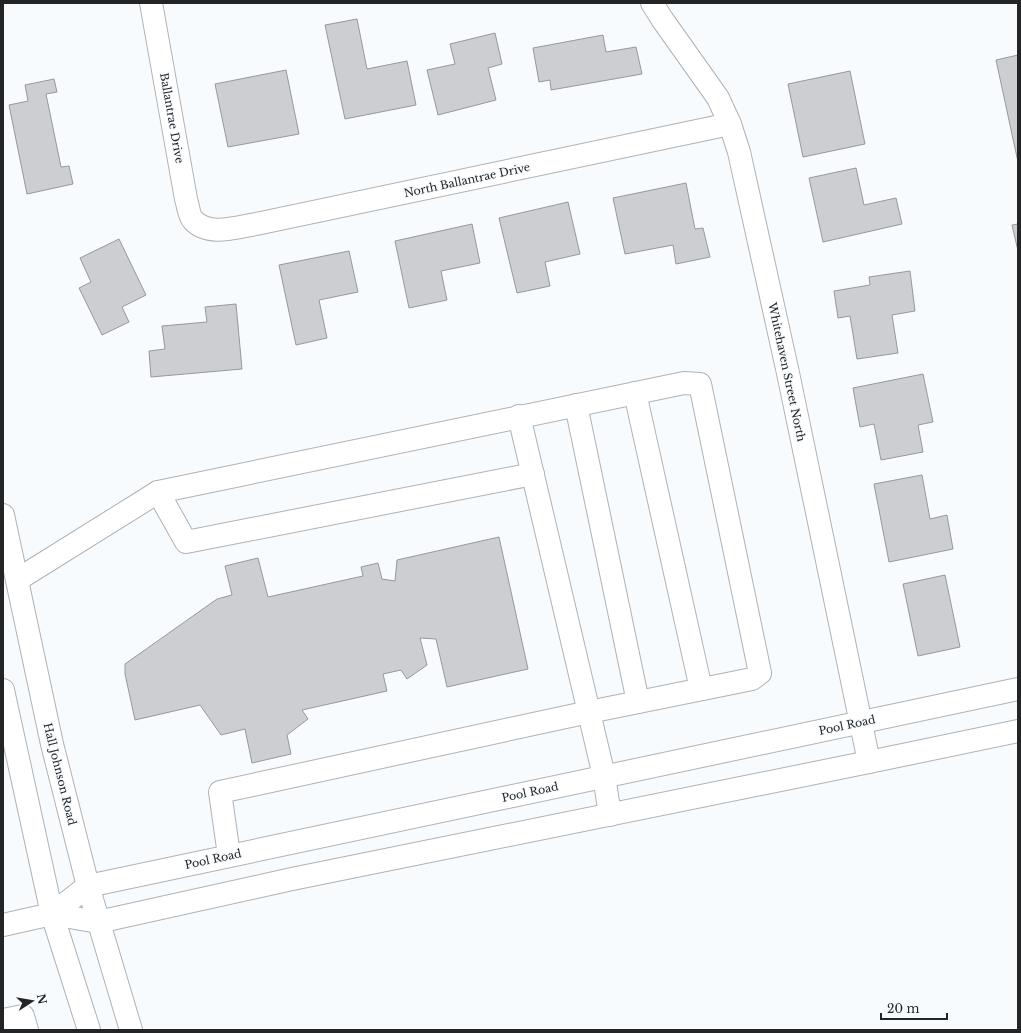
<svg xmlns="http://www.w3.org/2000/svg" width="1021" height="1033" font-family="'Libre Baskerville',serif">
<style>
.building{fill:#cdced2;stroke:#98989c}
.lines{fill:none;stroke-linecap:round;stroke-linejoin:round}
.minor-casing{stroke:#afb2b5;stroke-width:24}
.major-casing{stroke:#afb2b5;stroke-width:24}
.minor{stroke:#fff;stroke-width:22}
.major{stroke:#fff;stroke-width:22}
.labels{text-anchor:middle;dominant-baseline:central;stroke-width:3;stroke-linejoin:round;paint-order:stroke}
.street-label{font-size:11px;fill:#232425;stroke:#f7fbfe}
</style>
<rect width="100%" height="100%" fill="#f7fbfe"/>
<!-- building -->
<g class="building">
<polygon points="357,19 367,69 407,61 416,105 345,119 325,25"/>
<polygon points="495,33 502,64 488,68 496,100 438,115 427,70 455,64 450,44"/>
<polygon points="603,35 606,52 636,47 642,74 551,90 550,80 539,82 533,48"/>
<polygon points="1018,55 1018,162 996,60"/>
<polygon points="286,70 299,134 228,147 215,84"/>
<polygon points="850,71 865,144 803,157 788,84"/>
<polygon points="54,79 57,92 46,94 61,167 69,166 73,184 27,194 9,105 28,101 25,85"/>
<polygon points="856,168 864,205 896,198 902,224 823,242 809,178"/>
<polygon points="686,183 695,229 703,228 710,257 676,264 673,245 625,254 613,198"/>
<polygon points="568,202 580,254 545,262 550,286 517,293 499,218"/>
<polygon points="472,224 480,263 441,271 447,300 409,308 395,241"/>
<polygon points="1018,224 1018,251 1012,225"/>
<polygon points="119,239 146,295 122,307 129,322 102,335 79,288 91,282 80,258"/>
<polygon points="349,251 358,292 319,300 327,338 296,345 279,265"/>
<polygon points="910,271 915,311 892,315 898,353 857,359 850,316 838,318 834,291 870,285 869,277"/>
<polygon points="236,304 242,369 151,377 149,351 165,349 162,326 207,322 205,307"/>
<polygon points="923,374 933,422 918,425 923,452 881,460 874,424 860,427 853,388"/>
<polygon points="922,475 930,519 947,515 953,549 889,562 874,484"/>
<polygon points="499,537 528,669 447,687 436,639 420,638 427,665 407,679 401,670 383,674 387,691 302,710 308,719 287,735 291,754 252,763 245,729 221,735 200,705 135,720 125,674 125,664 217,599 232,595 225,566 258,558 268,597 363,576 361,567 378,563 382,579 395,581 397,560"/>
<polygon points="945,575 960,647 918,656 903,584"/>
</g>
<g class="lines">
<!-- minor casing -->
<g class="minor-casing">
<g id="minor">
<path d="M151 3 186 199C188 205 189 216 193 220 208 237 237 227 256 224L730 124"/>
<polyline points="652,3 662,19 718,98 730,124 739,152 788,373 869,762"/>
<polyline points="635,393 701,689"/>
<polyline points="576,405 638,702"/>
<polyline points="519,416 604,776"/>
<polyline points="158,492 186,542 533,474"/>
<polyline points="17,580 158,492 684,383 700,384 760,673 752,679 589,712 220,792 229,855"/>
<polyline points="3,1020 23,1016 27,1030"/>
</g>
</g>
<!-- major casing -->
<g class="major-casing">
<g id="major">
<polyline points="3,515 52,744 88,886 131,1030"/>
<polyline points="3,690 52,914 89,1030"/>
<polyline points="604,776 610,815"/>
<polyline points="52,914 88,886 1018,689"/>
<polyline points="3,925 52,914 98,922 292,879 869,762 1018,731"/>
</g>
</g>
<!-- minor -->
<use href="#minor" class="minor"/>
<!-- major -->
<use href="#major" class="major"/>
</g>
<g class="labels">
<!-- street labels -->
<g class="street-label">
<text transform="translate(172 118) rotate(80)">Ballantrae Drive</text>
<text transform="translate(467 180) rotate(-12)">North Ballantrae Drive</text>
<text transform="translate(787 372) rotate(78)">Whitehaven Street North</text>
<text transform="translate(847 725) rotate(-12)">Pool Road</text>
<text transform="translate(60 774) rotate(76)">Hall Johnson Road</text>
<text transform="translate(530 792) rotate(-12)">Pool Road</text>
<text transform="translate(213 859) rotate(-12)">Pool Road</text>
</g>
</g>
<!-- border -->
<rect width="1021" height="1033" fill="none" stroke="#232425" stroke-width="8"/>
<!-- north arrow -->
<g transform="translate(32 1001) rotate(78)" stroke="#f7fbfe" stroke-width="3" paint-order="stroke">
<path d="M0-3L7 15L0 10L-7 15Z" fill="#232425"/>
<text y="-6" font-size="11" font-weight="bold" text-anchor="middle" fill="#232425">N</text>
</g>
<!-- scale -->
<path d="M881 1013v6h66v-6" fill="none" stroke="#232425" stroke-width="2"/>
<text x="887" y="1013" font-size="12" fill="#232425" stroke="#f7fbfe" stroke-width="3" paint-order="stroke">20 m</text>
</svg>
